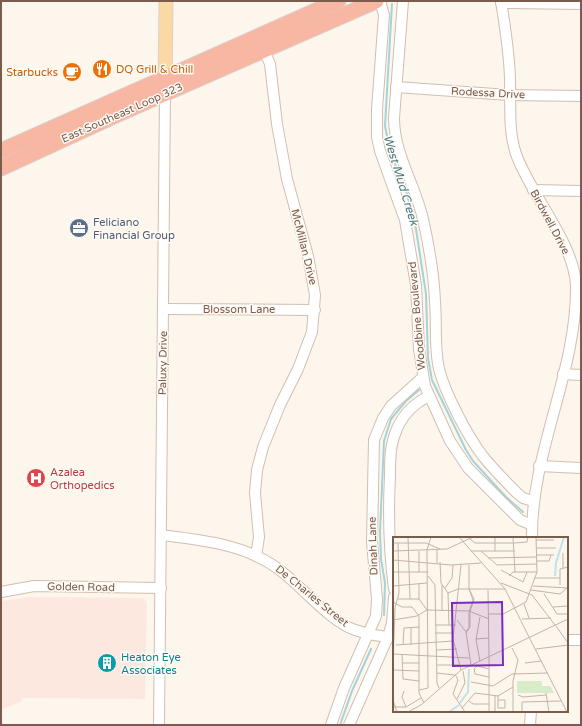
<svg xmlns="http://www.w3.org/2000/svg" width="582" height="726" font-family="'Varela Round',sans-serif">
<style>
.commercial{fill:#fde8e0}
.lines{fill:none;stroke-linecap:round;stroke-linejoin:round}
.stream{stroke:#a5d3da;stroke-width:2}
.minor-casing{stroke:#d1beb0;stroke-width:12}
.major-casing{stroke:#dad1cd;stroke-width:15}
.highway-casing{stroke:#dad1cd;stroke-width:17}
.minor{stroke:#fff;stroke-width:10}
.major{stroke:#fbd9a5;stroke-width:13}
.highway{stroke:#f7b7a3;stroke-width:15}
.labels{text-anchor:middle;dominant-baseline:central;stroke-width:3;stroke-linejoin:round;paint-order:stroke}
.food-label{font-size:11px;fill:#c56008;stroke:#fffaf3;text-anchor:start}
.street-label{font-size:11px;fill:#7a5c4d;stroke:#fffaf3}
.service-label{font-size:11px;fill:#4e5e75;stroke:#fffaf3;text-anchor:start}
.health-label{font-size:11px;fill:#be3a42;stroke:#fffaf3;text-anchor:start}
.culture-label{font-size:11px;fill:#0d838f;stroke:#fffaf3;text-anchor:start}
.water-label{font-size:12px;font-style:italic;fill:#437c86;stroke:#fffaf3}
.inset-river{fill:none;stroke:#bfe3e8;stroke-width:2}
.inset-road{fill:none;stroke:#c5b3a7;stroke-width:1}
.view{fill:#7b2cbf;fill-opacity:0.15;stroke:#7b2cbf;stroke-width:2}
.inset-edge{fill:none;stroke:#7a5c4d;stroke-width:2}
</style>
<rect width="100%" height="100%" fill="#fdf6ec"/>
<!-- commercial -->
<polygon class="commercial" points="29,597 142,598 147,602 145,699 23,698 22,701 1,710 1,601"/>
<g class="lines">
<!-- stream -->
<g class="stream">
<polyline points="392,4 385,126 390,151 407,194 416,229 426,294 428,358 432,380 466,450 473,461 506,497 523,512"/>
<polyline points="384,615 385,583 381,559 380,532 384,441 391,419 406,401 419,390"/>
<polyline points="340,725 352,691 371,649"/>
</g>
<!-- minor casing -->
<g class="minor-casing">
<g id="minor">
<polyline points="380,1 384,15 377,109 377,137 380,151 405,220 416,285 419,349 425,386 450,441 468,468 520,520 532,525"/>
<path d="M403 1 394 118C394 154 415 184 423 219 429 246 434 274 435 302 437 324 434 347 439 369 445 393 467 435 482 455 493 469 505 481 517 493L523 498 533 501"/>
<path d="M501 1C505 27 510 56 510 82 511 107 508 130 516 154 530 194 575 244 576 286 577 372 531 451 532 538"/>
<polyline points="501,3 581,4"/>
<polyline points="396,87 509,95 581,96"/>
<polyline points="533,190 581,191"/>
<polyline points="164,309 315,310"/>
<polyline points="563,374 581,375"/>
<polyline points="539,466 581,468"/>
<path d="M161 535C201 540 244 544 277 568 301 585 329 621 355 630 367 634 382 637 394 637"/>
<polyline points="256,556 259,537 255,493 257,470 263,447 280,405 298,369 312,332 315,295 308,256 287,179 277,124 270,64 264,50"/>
<path d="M394 589C389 551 388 514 390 476 390 462 390 447 395 434 401 416 413 404 429 396"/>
<polyline points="1,592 34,586 161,588"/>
<polyline points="567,640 581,640"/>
<polyline points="159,725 165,94"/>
<polyline points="331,725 344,688 376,616 377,599 372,542 374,440 383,418 391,406 423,377"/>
<polyline points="349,725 388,637 392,623 394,597"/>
<polyline points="530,725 531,711"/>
</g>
</g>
<!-- major casing -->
<g class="major-casing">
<polyline id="major" points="165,88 166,1"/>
</g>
<!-- highway casing -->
<g class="highway-casing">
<g id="highway">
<polyline points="1,151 338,1"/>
<polyline points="1,168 118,114 376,1"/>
</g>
</g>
<!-- minor -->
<use href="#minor" class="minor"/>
<!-- major -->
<use href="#major" class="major"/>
<!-- highway -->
<use href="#highway" class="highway"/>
</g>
<!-- icons -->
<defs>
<g id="restaurant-disc" transform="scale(1)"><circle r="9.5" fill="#e8710a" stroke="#fffaf3"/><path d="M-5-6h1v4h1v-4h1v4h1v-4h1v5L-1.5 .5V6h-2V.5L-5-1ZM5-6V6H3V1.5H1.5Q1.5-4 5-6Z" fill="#fff"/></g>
<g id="cafe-disc" transform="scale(1)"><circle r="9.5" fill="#e8710a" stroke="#fffaf3"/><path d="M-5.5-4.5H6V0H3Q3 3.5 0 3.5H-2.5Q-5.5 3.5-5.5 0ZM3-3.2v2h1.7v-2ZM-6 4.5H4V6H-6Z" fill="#fff"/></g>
<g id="office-disc" transform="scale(1)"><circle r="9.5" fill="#5c6f8a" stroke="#fffaf3"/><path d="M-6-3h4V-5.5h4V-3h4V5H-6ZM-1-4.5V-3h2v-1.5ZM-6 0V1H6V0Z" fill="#fff"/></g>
<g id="hospital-disc" transform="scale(1)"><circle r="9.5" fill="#e0444e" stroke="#fffaf3"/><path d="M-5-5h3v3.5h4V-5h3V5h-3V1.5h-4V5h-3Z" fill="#fff"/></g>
<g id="building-disc" transform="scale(1)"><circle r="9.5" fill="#0f9aa8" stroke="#fffaf3"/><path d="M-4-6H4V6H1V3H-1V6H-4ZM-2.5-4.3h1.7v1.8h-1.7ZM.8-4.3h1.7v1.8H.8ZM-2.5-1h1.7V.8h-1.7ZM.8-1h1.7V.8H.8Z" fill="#fff"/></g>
</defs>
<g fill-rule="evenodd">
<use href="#restaurant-disc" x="102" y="69"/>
<use href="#cafe-disc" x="72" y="72"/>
<use href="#office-disc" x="79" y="228"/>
<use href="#hospital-disc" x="36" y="478"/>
<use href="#building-disc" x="107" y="663"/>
</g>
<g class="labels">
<!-- food labels -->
<g class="food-label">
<text x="116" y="69">DQ Grill &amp; Chill</text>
<text x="58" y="72" text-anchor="end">Starbucks</text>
</g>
<!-- street labels -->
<g class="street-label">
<text transform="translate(488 93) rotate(3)">Rodessa Drive</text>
<text transform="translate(122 113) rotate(-24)">East Southeast Loop 323</text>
<text transform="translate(550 222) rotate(62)">Birdwell Drive</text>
<text transform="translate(304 247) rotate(76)">McMillan Drive</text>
<text x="239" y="309">Blossom Lane</text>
<text transform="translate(417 316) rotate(-95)">Woodbine Boulevard</text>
<text transform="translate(163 363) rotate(-89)">Paluxy Drive</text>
<text transform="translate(373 546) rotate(-92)">Dinah Lane</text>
<text transform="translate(81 587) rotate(1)">Golden Road</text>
<text transform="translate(312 596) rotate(39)">De Charles Street</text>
</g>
<!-- service labels -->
<g class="service-label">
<text x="93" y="222">Feliciano<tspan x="93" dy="13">Financial Group</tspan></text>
</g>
<!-- health labels -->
<g class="health-label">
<text x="50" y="472">Azalea<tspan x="50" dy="13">Orthopedics</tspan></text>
</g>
<!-- culture labels -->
<g class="culture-label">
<text x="121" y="657">Heaton Eye<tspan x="121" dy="13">Associates</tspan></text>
</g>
<!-- water labels -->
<g class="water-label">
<text transform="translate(401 180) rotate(73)">West Mud Creek</text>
</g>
</g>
<!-- overview -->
<g transform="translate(393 537)">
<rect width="175" height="175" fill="#fdf6ec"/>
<path d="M124 144H149V149H157L161 156H124Z" fill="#d8ecc9"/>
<path class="inset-river" d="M162 39 163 26 171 0M67 166 75 155 76 132M56 175 66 168"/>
<path class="inset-road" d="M15 0 17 62M66 0 112 52 136 100M102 0V14M120 0 122 35M77 2 82 6H122L134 5 135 0M143 3H161M0 6H33L47 12M144 11H163M44 13V26M0 14 54 12 80 0M26 14V35M78 14H122M88 14 104 28 144 27M170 16V31M144 18H161M95 21 144 20M0 23 58 28 88 26M144 24H156L158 18M47 25 48 46 55 56 56 88M68 28 60 102 68 133M108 33 130 45 134 35M0 35H35M35 39 42 48 44 146 46 151M116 39 120 35H144M142 41H167M108 46 139 58 162 88M26 47V62L34 73 76 74 96 82M49 48V74M167 48V32L175 30M0 49 34 46M140 49 175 51M52 51 59 41 60 28M76 52V28M95 53 96 119M138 53 167 57 174 51M55 56 65 52H112M151 57 164 77H175M5 62H26M0 65 9 70H19L26 79V156L31 166M131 67 136 81M160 70 175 69M96 77H110L133 65 144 35 143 0M87 80 83 103 87 124M129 82 158 81M0 83 24 79 34 73M64 83 73 95 78 128M42 88H63M163 89 175 106M18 90V108M73 94 76 91V75L80 63 76 52 81 62 77 75V90L73 96M42 96H61M136 100 174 175M83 102 96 101M3 108 60 104M10 108 11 91 26 90M119 111 125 123 120 144V175M143 112 175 108M44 113 64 112M0 117 76 121M9 117 10 142 26 144M96 120V175M9 126H26M132 126 148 124M44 128H67M0 129 2 71 6 56 5 6M0 133 26 134M44 136 61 138M62 137 65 143 60 157 72 175M96 140 82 137 81 132 84 129 96 132M78 145 100 149 119 137 155 136M26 153 35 151 34 13 38 0M11 154 9 160 13 170M153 156 156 175M105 158V171H112V163H105M125 158 130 160 153 158M102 159V175M64 162 72 146 70 134M0 163 4 175M76 164 80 167H96M0 170H13L28 161M69 171 82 156 105 159 120 150M15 175 28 168 68 133 175 82M129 175V165L168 164"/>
<path class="view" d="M109 65 110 128 60 129 59 66Z"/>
<rect width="175" height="175" class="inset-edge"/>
</g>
<!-- border -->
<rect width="582" height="726" fill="none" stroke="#7a5c4d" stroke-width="4"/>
</svg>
